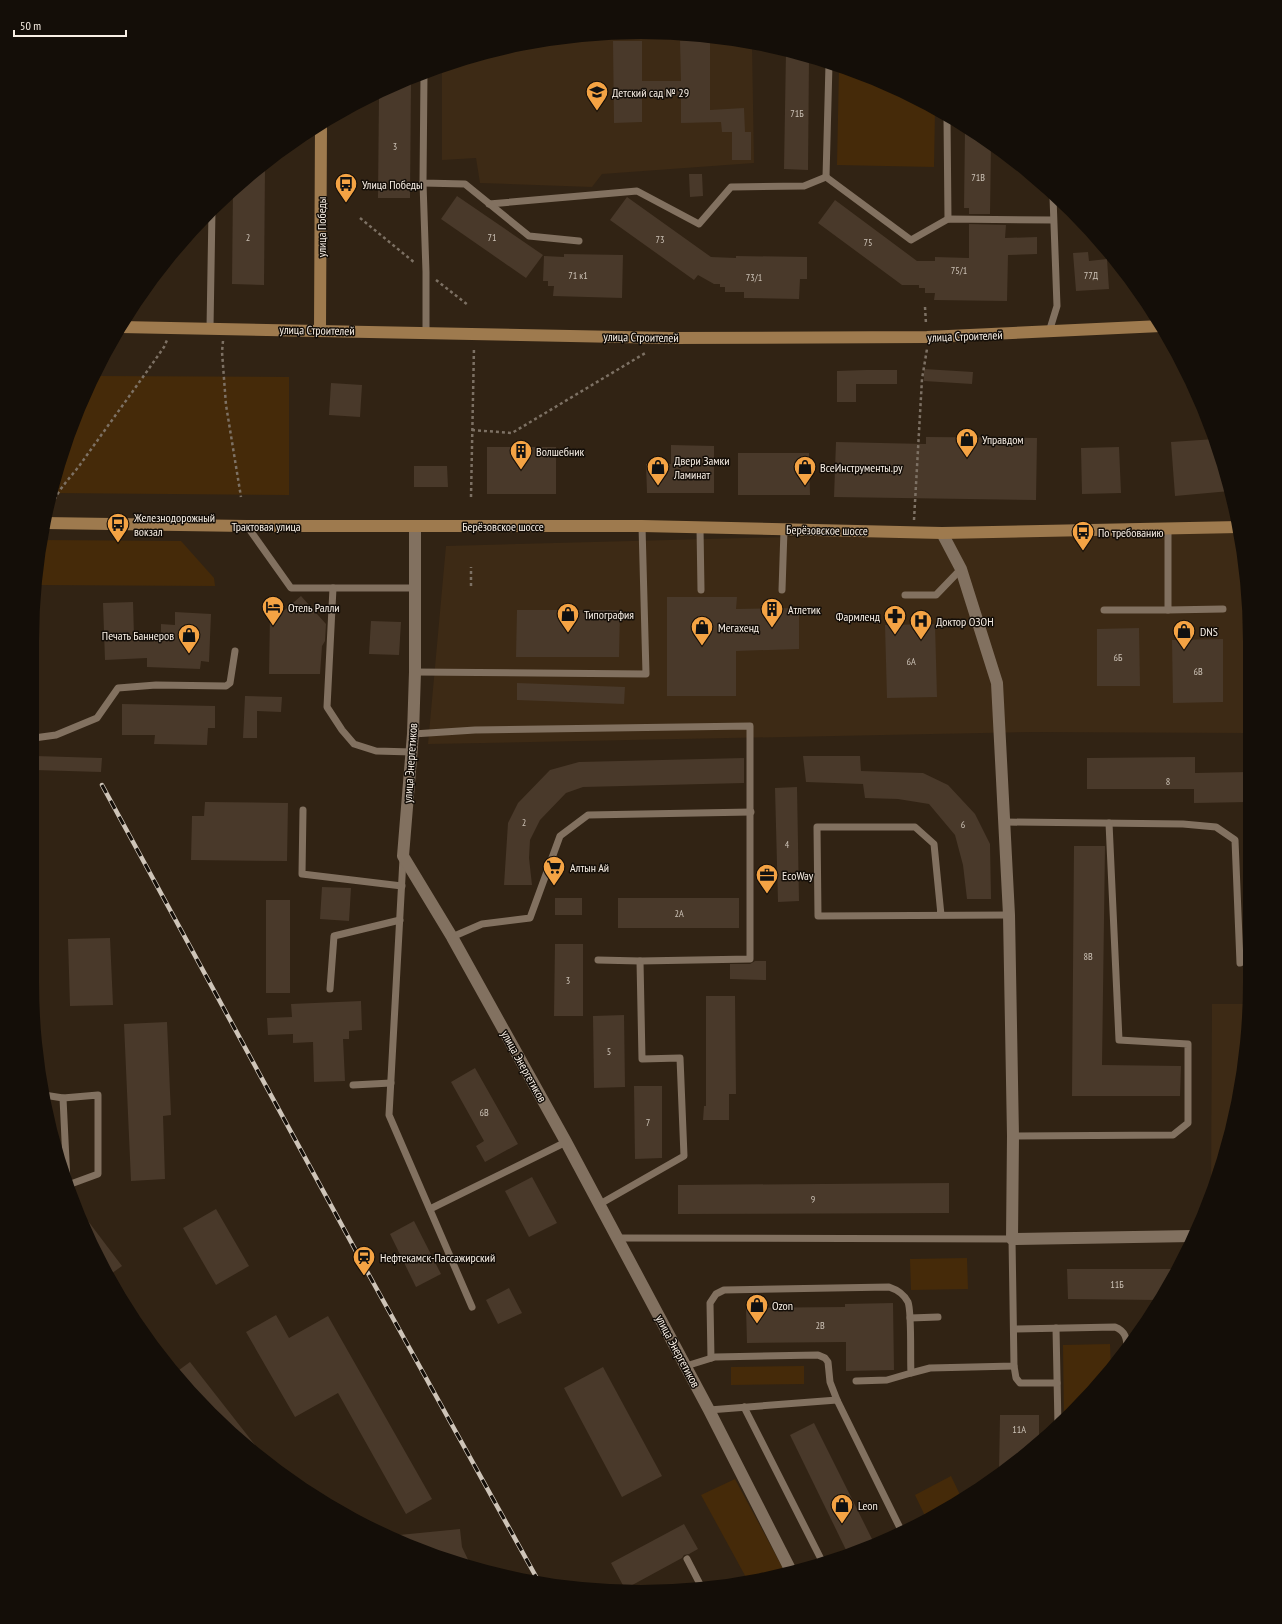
<svg xmlns="http://www.w3.org/2000/svg" width="1282" height="1624" font-family="'PT Sans Narrow',sans-serif">
<style>
.built{fill:#3d2a15}
.green{fill:#452a09}
.building{fill:#49392a}
.lines{fill:none;stroke-linecap:round;stroke-linejoin:round}
.path{stroke:#7d7164;stroke-width:2.5;stroke-dasharray:3 3;stroke-linecap:butt}
.lane{stroke:#827160;stroke-width:7}
.street{stroke:#827160;stroke-width:12}
.secondary{stroke:#9e7a4e;stroke-width:12}
.rail-casing{stroke:#cec4b8;stroke-width:4.5}
.rail{stroke:#140e08;stroke-width:3;stroke-dasharray:9;stroke-linecap:butt}
.labels{text-anchor:middle;dominant-baseline:central;stroke-width:3;stroke-linejoin:round;paint-order:stroke}
.number-label{font-size:10px;fill:#ccc2b6}
.poi-label{font-size:12px;fill:#f8efe5;stroke:#140e08;text-anchor:start}
.street-label{font-size:12px;fill:#f8efe5;stroke:#140e08}
</style>
<rect width="100%" height="100%" fill="#312314"/>
<!-- built -->
<g class="built">
<polygon points="681,33 752,45 754,163 602,174 592,187 480,183 476,158 442,160 442,66 562,37"/>
<polygon points="1239,525 1249,601 1249,733 1034,732 428,744 446,546"/>
<polygon points="1212,1004 1248,1004 1238,1102 1211,1192"/>
</g>
<!-- green -->
<g class="green">
<polygon points="839,68 911,95 935,110 934,167 837,165"/>
<polygon points="96,376 289,377 289,495 52,493 64,445"/>
<polygon points="41,540 181,541 214,578 215,586 35,585"/>
<polygon points="967,1258 968,1289 911,1290 910,1259"/>
<polygon points="1110,1344 1111,1369 1099,1385 1064,1419 1063,1345"/>
<polygon points="804,1366 804,1384 731,1385 731,1367"/>
<polygon points="951,1476 962,1499 945,1511 927,1520 915,1495"/>
<polygon points="735,1479 786,1574 748,1581 701,1495"/>
</g>
<!-- building -->
<g class="building">
<polygon points="613,41 642,41 642,81 681,81 680,41 710,41 710,110 744,108 745,132 751,132 751,160 732,160 732,132 722,132 721,122 681,123 681,96 642,96 642,122 614,123"/>
<polygon points="786,51 799,53 809,57 808,170 784,169"/>
<polygon points="411,80 410,198 378,198 379,94"/>
<polygon points="965,129 991,145 990,214 969,214 969,208 964,208"/>
<polygon points="265,165 264,285 232,284 233,189 240,183"/>
<polygon points="689,174 702,174 703,196 690,197"/>
<polygon points="457,196 543,255 526,278 441,219"/>
<polygon points="627,197 711,257 736,258 736,256 807,257 807,279 800,279 799,299 744,298 744,292 725,292 725,287 720,287 720,284 714,284 698,275 694,280 610,220"/>
<polygon points="835,200 917,261 935,261 935,257 969,258 969,224 1006,225 1005,238 1037,237 1037,254 1008,255 1007,301 934,300 935,293 925,293 925,288 919,288 919,285 902,285 818,223"/>
<polygon points="1088,252 1089,261 1107,259 1109,289 1076,291 1073,253"/>
<polygon points="564,254 623,255 622,298 553,296 554,286 548,286 548,281 543,281 544,256 564,257"/>
<polygon points="924,369 973,372 972,384 924,381"/>
<polygon points="866,370 897,370 897,384 856,384 856,402 837,402 837,371"/>
<polygon points="331,383 362,385 360,417 329,415"/>
<polygon points="926,437 1037,438 1036,500 834,497 836,442 926,444"/>
<polygon points="1215,439 1230,491 1175,496 1171,442"/>
<polygon points="671,445 714,446 714,493 647,493 646,464 671,464"/>
<rect x="487" y="447" width="69" height="47"/>
<polygon points="1119,447 1121,493 1082,494 1081,448"/>
<polygon points="738,453 809,453 810,495 738,495"/>
<polygon points="414,466 447,466 448,487 414,487"/>
<polygon points="301,596 326,624 325,641 322,646 320,674 269,674 270,615 280,614"/>
<polygon points="667,597 737,597 736,609 799,608 799,649 736,651 736,696 667,696"/>
<polygon points="133,602 134,636 161,637 161,624 175,625 175,612 211,614 209,662 201,661 200,669 147,667 147,658 105,660 103,603"/>
<polygon points="517,610 620,610 619,657 516,657"/>
<polygon points="371,621 401,622 399,655 369,654"/>
<polygon points="935,624 937,697 887,698 885,625"/>
<polygon points="1139,628 1140,686 1097,686 1097,629"/>
<polygon points="1223,639 1223,702 1173,703 1172,640"/>
<polygon points="517,683 625,687 624,704 517,700"/>
<polygon points="245,696 282,697 281,712 257,711 257,738 243,738"/>
<polygon points="122,704 215,706 215,728 208,728 207,745 154,744 155,735 122,735"/>
<polygon points="35,756 102,758 101,772 35,770"/>
<polygon points="803,756 860,756 861,771 923,773 948,785 975,814 990,844 991,899 967,899 963,865 955,835 929,804 898,799 865,798 863,784 806,782"/>
<polygon points="1195,757 1195,773 1249,772 1249,802 1194,803 1194,789 1087,789 1087,758"/>
<polygon points="744,758 744,783 583,787 566,793 540,820 530,840 529,858 532,885 504,885 508,823 518,803 550,770 579,762"/>
<polygon points="797,787 799,901 778,902 775,788"/>
<polygon points="205,802 288,803 287,861 191,860 192,816 204,816"/>
<polygon points="1074,846 1105,846 1102,1065 1181,1066 1180,1096 1072,1096"/>
<polygon points="322,887 351,888 349,921 320,919"/>
<rect x="555" y="898" width="27" height="17"/>
<rect x="618" y="898" width="121" height="30"/>
<rect x="266" y="900" width="24" height="93"/>
<polygon points="110,938 113,1005 70,1006 68,939"/>
<polygon points="555,944 583,944 583,1016 554,1016"/>
<polygon points="755,961 766,961 766,980 730,979 730,964 750,964"/>
<polygon points="706,996 735,996 736,1094 729,1094 729,1120 703,1120 704,1106 706,1106"/>
<polygon points="361,1001 362,1030 349,1031 349,1039 343,1039 345,1081 314,1082 313,1042 293,1043 293,1034 268,1035 267,1018 292,1017 291,1004"/>
<polygon points="624,1015 625,1087 594,1088 593,1016"/>
<polygon points="167,1022 171,1115 163,1116 165,1179 131,1181 124,1024"/>
<polygon points="475,1068 518,1144 485,1162 476,1146 484,1141 451,1082"/>
<polygon points="634,1086 662,1086 662,1158 635,1159"/>
<polygon points="532,1177 557,1223 529,1237 505,1191"/>
<polygon points="949,1183 949,1213 678,1214 678,1185"/>
<polygon points="216,1209 249,1266 216,1285 183,1228"/>
<polygon points="85,1217 122,1266 108,1276 80,1220"/>
<polygon points="414,1221 441,1274 416,1287 390,1234"/>
<polygon points="1067,1269 1175,1269 1158,1300 1068,1299"/>
<polygon points="509,1288 522,1313 498,1324 486,1300"/>
<polygon points="893,1303 894,1370 846,1371 846,1342 747,1343 746,1308 845,1307 845,1304"/>
<polygon points="276,1315 289,1338 328,1316 432,1499 406,1514 338,1393 295,1417 246,1332"/>
<polygon points="190,1362 255,1445 250,1449 210,1413 175,1373"/>
<polygon points="603,1367 662,1476 622,1497 564,1388"/>
<polygon points="1000,1415 1039,1415 1039,1444 999,1472"/>
<polygon points="814,1423 875,1545 874,1546 848,1554 790,1435"/>
<polygon points="684,1524 698,1549 689,1554 684,1555 682,1558 625,1589 611,1563"/>
<polygon points="460,1529 462,1547 472,1568 408,1546 389,1536"/>
</g>
<g class="lines">
<!-- path -->
<g class="path">
<polyline points="360,218 415,263"/>
<polyline points="436,280 468,305"/>
<polyline points="925,307 926,324"/>
<polyline points="223,341 222,352 226,405 241,497"/>
<polyline points="472,430 512,433 647,352"/>
<polyline points="51,496 53,500"/>
<polyline points="471,497 474,347"/>
<path d="M51 511C54 492 71 478 82 462 109 424 137 386 164 347L167 340"/>
<polyline points="914,520 922,379 927,349"/>
<polyline points="471,586 471,567"/>
</g>
<!-- lane -->
<g class="lane">
<polyline points="424,74 423,183 465,184 529,236 579,241"/>
<polyline points="947,118 948,219"/>
<polyline points="826,177 911,240 948,219 1053,220"/>
<polyline points="826,177 829,64"/>
<polyline points="423,183 426,272 426,334"/>
<polyline points="489,204 637,191 699,224 731,187 804,186 826,177"/>
<polyline points="210,328 212,210"/>
<polyline points="1049,332 1057,306 1053,197"/>
<polyline points="247,526 291,588 415,588"/>
<polyline points="700,528 701,590"/>
<polyline points="1168,528 1168,610 1223,609"/>
<polyline points="333,588 327,707 342,730 354,744 376,751 412,752"/>
<polyline points="782,590 784,530"/>
<polyline points="905,595 936,595 961,569"/>
<polyline points="1104,610 1168,610"/>
<polyline points="415,672 646,674 642,526"/>
<polyline points="413,734 475,730 750,726 750,959 640,961 598,960"/>
<polyline points="34,738 56,735 97,718 118,688 156,685 226,686 230,683 235,651"/>
<polyline points="303,810 302,874 402,886"/>
<polyline points="1005,822 1183,824 1216,827 1235,840 1240,963"/>
<polyline points="403,859 389,1115 472,1307"/>
<polyline points="941,915 934,844 915,827 817,827 818,916 1009,915"/>
<polyline points="452,937 482,924 530,918 560,836 588,815 751,812"/>
<polyline points="330,989 334,936 400,920"/>
<polyline points="353,1085 391,1083"/>
<polyline points="44,1095 63,1098 98,1095 98,1174 68,1185"/>
<polyline points="63,1098 67,1182"/>
<polyline points="1013,1136 1173,1135 1188,1123 1188,1044 1119,1040 1109,823"/>
<polyline points="600,1204 684,1156 680,1058 642,1059 640,961"/>
<polyline points="430,1209 566,1142"/>
<polyline points="617,1238 1012,1239 1014,1366 930,1368 911,1373"/>
<polyline points="910,1318 938,1317"/>
<polyline points="1056,1328 1058,1426"/>
<path d="M1014 1329 1115 1327C1125 1331 1127 1338 1127 1348"/>
<path d="M711 1358 710 1303 716 1294 724 1290 889 1287C898 1290 904 1294 908 1302 912 1312 910 1360 911 1373L887 1380 856 1381"/>
<polyline points="686,1366 715,1357 818,1355 825,1358 828,1362 830,1382 837,1400"/>
<polyline points="1014,1366 1016,1378 1020,1383 1057,1383"/>
<polyline points="744,1407 823,1563"/>
<polyline points="709,1410 837,1400 902,1532"/>
<polyline points="687,1559 702,1588"/>
</g>
<!-- street -->
<g class="street">
<polyline points="415,526 415,672 413,734 403,856 452,937 566,1142 709,1410 792,1573"/>
<polyline points="942,533 961,569 997,683 1009,915 1013,1136 1012,1239 1193,1236"/>
</g>
<!-- secondary -->
<g class="secondary">
<polyline points="121,327 670,338 927,337 1161,326"/>
<polyline points="320,330 321,124"/>
<polyline points="44,523 247,526 642,526 942,533 1239,527"/>
</g>
<!-- rail casing -->
<g class="rail-casing">
<polyline id="rail" points="102,785 369,1275 539,1582"/>
</g>
<!-- rail -->
<use href="#rail" class="rail"/>
</g>
<!-- icons -->
<defs>
<g id="school-pin" transform="scale(1.15)"><path d="M0 17L-7.5 6A9.5 9.5 0 1 1 7.5 6Z" fill="#f4a344" stroke="#140e08"/><path d="M0-5L7-2L0 1L-7-2ZM-4 1L0 2.5L4 1V4Q0 6-4 4Z" fill="#111"/></g>
<g id="bus-pin" transform="scale(1.15)"><path d="M0 17L-7.5 6A9.5 9.5 0 1 1 7.5 6Z" fill="#f4a344" stroke="#140e08"/><path d="M-5-6H5V4H4V6H2V4H-2V6H-4V4H-5ZM-3.5-4V0h7V-4ZM-3.5 1.2v1.5H-2V1.2ZM2 1.2v1.5H3.5V1.2Z" fill="#111"/></g>
<g id="shop-pin" transform="scale(1.15)"><path d="M0 17L-7.5 6A9.5 9.5 0 1 1 7.5 6Z" fill="#f4a344" stroke="#140e08"/><path d="M-5-2.5h2.3a2.7 3.5 0 0 1 5.4 0H5L5.5 6h-11ZM-1.5-2.5h3a1.5 2.3 0 0 0-3 0Z" fill="#111"/></g>
<g id="building-pin" transform="scale(1.15)"><path d="M0 17L-7.5 6A9.5 9.5 0 1 1 7.5 6Z" fill="#f4a344" stroke="#140e08"/><path d="M-4-6H4V6H1V3H-1V6H-4ZM-2.5-4.3h1.7v1.8h-1.7ZM.8-4.3h1.7v1.8H.8ZM-2.5-1h1.7V.8h-1.7ZM.8-1h1.7V.8H.8Z" fill="#111"/></g>
<g id="hotel-pin" transform="scale(1.15)"><path d="M0 17L-7.5 6A9.5 9.5 0 1 1 7.5 6Z" fill="#f4a344" stroke="#140e08"/><path d="M-6-4.5h1.5V1H6V5H4.5V3h-9V5H-6ZM-4 0a1.8 1.8 0 1 1 3.6 0ZM.5 0V-2.5h3Q6-2.5 6 0Z" fill="#111"/></g>
<g id="pharmacy-pin" transform="scale(1.15)"><path d="M0 17L-7.5 6A9.5 9.5 0 1 1 7.5 6Z" fill="#f4a344" stroke="#140e08"/><path d="M-2-6h4v4h4v4h-4v4h-4v-4h-4v-4h4Z" fill="#111"/></g>
<g id="hospital-pin" transform="scale(1.15)"><path d="M0 17L-7.5 6A9.5 9.5 0 1 1 7.5 6Z" fill="#f4a344" stroke="#140e08"/><path d="M-5-5h3v3.5h4V-5h3V5h-3V1.5h-4V5h-3Z" fill="#111"/></g>
<g id="supermarket-pin" transform="scale(1.15)"><path d="M0 17L-7.5 6A9.5 9.5 0 1 1 7.5 6Z" fill="#f4a344" stroke="#140e08"/><path d="M-6-5.5h2.5l.6 2H6L4.5 2H-2.5L-4.4-4H-6ZM-1.5 3.2a1.3 1.3 0 1 0 .1 0ZM3 3.2a1.3 1.3 0 1 0 .1 0Z" fill="#111"/></g>
<g id="office-pin" transform="scale(1.15)"><path d="M0 17L-7.5 6A9.5 9.5 0 1 1 7.5 6Z" fill="#f4a344" stroke="#140e08"/><path d="M-6-3h4V-5.5h4V-3h4V5H-6ZM-1-4.5V-3h2v-1.5ZM-6 0V1H6V0Z" fill="#111"/></g>
<g id="station-pin" transform="scale(1.15)"><path d="M0 17L-7.5 6A9.5 9.5 0 1 1 7.5 6Z" fill="#f4a344" stroke="#140e08"/><path d="M-3-6H3Q5-6 5-4V2Q5 4 3 4L4.5 6H3L1.5 4h-3L-3 6H-4.5L-3 4Q-5 4-5 2V-4Q-5-6-3-6ZM-3.5-4v3h7v-3ZM-3.5 1v1.5H-2V1ZM2 1v1.5H3.5V1Z" fill="#111"/></g>
</defs>
<g fill-rule="evenodd">
<use href="#school-pin" x="597" y="92"/>
<use href="#bus-pin" x="346" y="184"/>
<use href="#shop-pin" x="967" y="439"/>
<use href="#building-pin" x="521" y="451"/>
<use href="#shop-pin" x="658" y="467"/>
<use href="#shop-pin" x="805" y="467"/>
<use href="#bus-pin" x="118" y="524"/>
<use href="#bus-pin" x="1083" y="532"/>
<use href="#hotel-pin" x="273" y="607"/>
<use href="#building-pin" x="772" y="609"/>
<use href="#shop-pin" x="568" y="614"/>
<use href="#pharmacy-pin" x="895" y="616"/>
<use href="#hospital-pin" x="921" y="621"/>
<use href="#shop-pin" x="702" y="627"/>
<use href="#shop-pin" x="1184" y="631"/>
<use href="#shop-pin" x="189" y="635"/>
<use href="#supermarket-pin" x="554" y="867"/>
<use href="#office-pin" x="767" y="875"/>
<use href="#station-pin" x="364" y="1257"/>
<use href="#shop-pin" x="757" y="1305"/>
<use href="#shop-pin" x="842" y="1505"/>
</g>
<g class="labels">
<!-- number labels -->
<g class="number-label">
<text x="797" y="113">71Б</text>
<text x="395" y="146">3</text>
<text x="978" y="177">71В</text>
<text x="248" y="237">2</text>
<text x="492" y="237">71</text>
<text x="660" y="239">73</text>
<text x="868" y="242">75</text>
<text x="959" y="270">75/1</text>
<text x="578" y="275">71 к1</text>
<text x="1091" y="275">77Д</text>
<text x="754" y="277">73/1</text>
<text x="1118" y="657">6Б</text>
<text x="911" y="661">6А</text>
<text x="1198" y="671">6В</text>
<text x="1168" y="781">8</text>
<text x="524" y="822">2</text>
<text x="963" y="824">6</text>
<text x="787" y="844">4</text>
<text x="679" y="913">2А</text>
<text x="1088" y="956">8В</text>
<text x="568" y="980">3</text>
<text x="609" y="1051">5</text>
<text x="484" y="1112">6В</text>
<text x="648" y="1122">7</text>
<text x="813" y="1199">9</text>
<text x="1117" y="1284">11Б</text>
<text x="820" y="1325">2B</text>
<text x="1019" y="1429">11А</text>
</g>
<!-- poi labels -->
<g class="poi-label">
<text x="612" y="92">Детский сад № 29</text>
<text x="362" y="184">Улица Победы</text>
<text x="982" y="439">Управдом</text>
<text x="536" y="451">Волшебник</text>
<text x="674" y="460">Двери Замки<tspan x="674" dy="14">Ламинат</tspan></text>
<text x="820" y="467">ВсеИнструменты.ру</text>
<text x="134" y="517">Железнодорожный<tspan x="134" dy="14">вокзал</tspan></text>
<text x="1098" y="532">По требованию</text>
<text x="288" y="607">Отель Ралли</text>
<text x="788" y="609">Атлетик</text>
<text x="584" y="614">Типография</text>
<text x="880" y="616" text-anchor="end">Фармленд</text>
<text x="936" y="621">Доктор ОЗОН</text>
<text x="718" y="627">Мегахенд</text>
<text x="1200" y="631">DNS</text>
<text x="174" y="635" text-anchor="end">Печать Баннеров</text>
<text x="570" y="867">Алтын Ай</text>
<text x="782" y="875">EcoWay</text>
<text x="380" y="1257">Нефтекамск-Пассажирский</text>
<text x="772" y="1305">Ozon</text>
<text x="858" y="1505">Leon</text>
</g>
<!-- street labels -->
<g class="street-label">
<text transform="translate(321 227) rotate(-90)">улица Победы</text>
<text transform="translate(317 330) rotate(1)">улица Строителей</text>
<text transform="translate(965 336) rotate(-2)">улица Строителей</text>
<text transform="translate(641 337) rotate(1)">улица Строителей</text>
<text x="266" y="526">Трактовая улица</text>
<text x="503" y="526">Берёзовское шоссе</text>
<text transform="translate(827 530) rotate(1)">Берёзовское шоссе</text>
<text transform="translate(410 763) rotate(-86)">улица Энергетиков</text>
<text transform="translate(524 1066) rotate(61)">улица Энергетиков</text>
<text transform="translate(678 1351) rotate(62)">улица Энергетиков</text>
</g>
</g>
<!-- crop -->
<path d="M0 0H1282V1624H0ZM641 39H641A602 602 0 0 1 1243 641V983A602 602 0 0 1 641 1585H641A602 602 0 0 1 39 983V641A602 602 0 0 1 641 39Z" fill="#140e08" fill-rule="evenodd"/>
<!-- scale -->
<path d="M14 30v6h112v-6" fill="none" stroke="#f8efe5" stroke-width="2"/>
<text x="20" y="30" font-size="12" fill="#f8efe5" stroke="#140e08" stroke-width="3" paint-order="stroke">50 m</text>
</svg>
